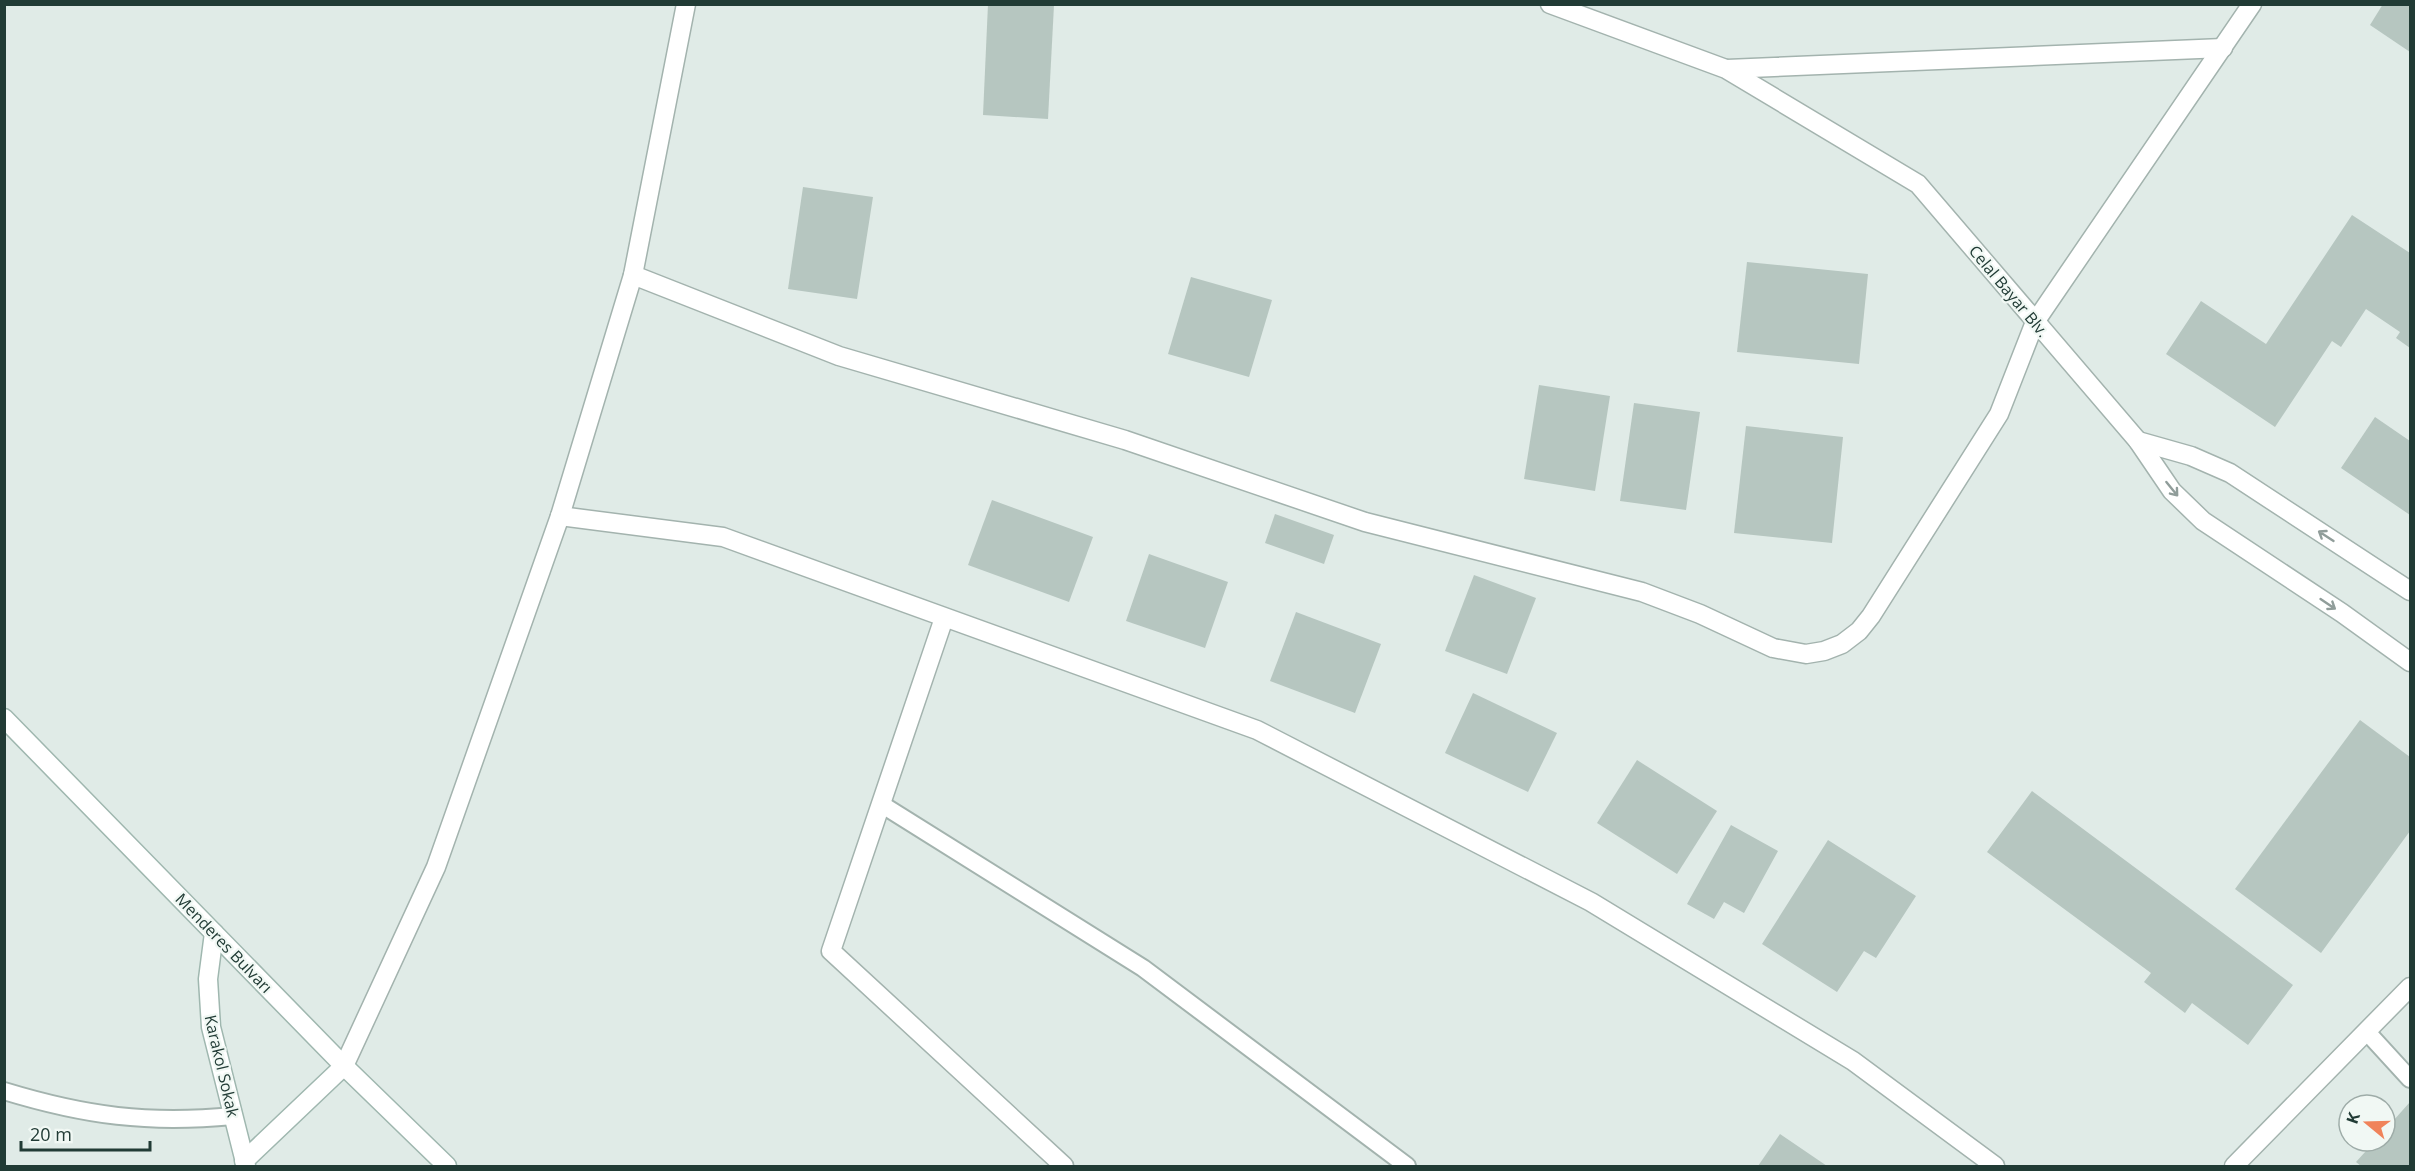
<svg xmlns="http://www.w3.org/2000/svg" width="2415" height="1171" font-family="'Open Sans',sans-serif">
<style>
.building{fill:#b6c6c0}
.lines{fill:none;stroke-linecap:round;stroke-linejoin:round}
.lane-casing{stroke:#a3b3ae;stroke-width:20}
.street-casing{stroke:#a3b3ae;stroke-width:21}
.secondary-casing{stroke:#9fb7af;stroke-width:21}
.lane{stroke:#fff;stroke-width:16}
.street{stroke:#fff;stroke-width:18}
.secondary{stroke:#fff;stroke-width:18}
.oneway{stroke:#909d9a}
.labels{text-anchor:middle;dominant-baseline:central;stroke-width:4.5;stroke-linejoin:round;paint-order:stroke}
.street-label{font-size:16px;fill:#213b35;stroke:#f1f8f4}
</style>
<rect width="100%" height="100%" fill="#e0ebe7"/>
<!-- building -->
<g class="building">
<polygon points="988,4 1054,5 1048,119 983,115"/>
<polygon points="2383,4 2410,4 2410,52 2370,25"/>
<polygon points="803,187 873,197 857,299 788,289"/>
<polygon points="2352,215 2410,253 2410,348 2396,338 2400,332 2366,309 2341,347 2332,341 2275,427 2166,354 2201,301 2266,344"/>
<polygon points="1747,262 1868,274 1859,364 1737,352"/>
<polygon points="1191,277 1272,300 1249,377 1168,354"/>
<polygon points="1539,385 1610,396 1595,491 1524,479"/>
<polygon points="1634,403 1700,412 1686,510 1620,501"/>
<polygon points="2375,417 2410,441 2410,515 2341,468"/>
<polygon points="1746,426 1843,437 1832,543 1734,533"/>
<polygon points="992,500 1093,537 1069,602 968,565"/>
<polygon points="1275,514 1334,535 1324,564 1265,543"/>
<polygon points="1149,554 1228,582 1205,648 1126,621"/>
<polygon points="1474,575 1536,598 1507,674 1445,651"/>
<polygon points="1296,612 1381,644 1355,713 1270,681"/>
<polygon points="1473,693 1557,733 1528,792 1445,753"/>
<polygon points="2360,720 2410,757 2410,831 2321,953 2235,889"/>
<polygon points="1637,760 1717,811 1677,874 1597,823"/>
<polygon points="2032,791 2293,985 2248,1045 2192,1003 2185,1013 2144,982 2151,973 1987,852"/>
<polygon points="1731,825 1778,851 1744,913 1724,902 1714,919 1687,904"/>
<polygon points="1828,840 1916,896 1876,958 1864,951 1837,992 1762,944"/>
<polygon points="2410,1102 2410,1166 2361,1166 2356,1162 2375,1141 2385,1141 2385,1130"/>
<polygon points="1780,1134 1827,1166 1758,1166"/>
</g>
<g class="lines">
<!-- lane casing -->
<g class="lane-casing">
<g id="lane">
<polyline points="881,804 1143,968 1407,1166"/>
<polyline points="2367,1032 2410,1079"/>
<path d="M4 1091C86 1116 148 1124 233 1116"/>
</g>
</g>
<!-- street casing -->
<g class="street-casing">
<g id="street">
<polyline points="1550,4 1726,69 1918,184 2138,441 2172,491 2203,521 2342,613 2410,662"/>
<polyline points="1727,69 2223,48"/>
<polyline points="633,275 839,356 1125,440 1365,522 1642,592 1700,614 1773,648 1806,654 1824,651 1842,644 1859,631 1871,616 1999,414 2035,322 2252,4"/>
<polyline points="2138,441 2191,456 2230,473 2410,591"/>
<polyline points="560,516 723,537 1257,730 1591,902 1853,1061 1995,1166"/>
<polyline points="944,618 831,951 1064,1166"/>
<polyline points="344,1066 436,867 560,516 633,275 686,4"/>
<polyline points="2234,1166 2410,987"/>
</g>
</g>
<!-- secondary casing -->
<g class="secondary-casing">
<g id="secondary">
<polyline points="4,718 344,1066 447,1166"/>
<polyline points="214,933 208,979 211,1027 246,1166"/>
<polyline points="244,1161 344,1066"/>
</g>
</g>
<!-- lane -->
<use href="#lane" class="lane"/>
<!-- street -->
<use href="#street" class="street"/>
<!-- secondary -->
<use href="#secondary" class="secondary"/>
</g>
<!-- one-way arrows -->
<defs><path id="oneway-shaft" d="M-6 0H5M1.5-3L5.5 0L1.5 3" fill="none" stroke-width="1.6" stroke-linecap="round" stroke-linejoin="round" transform="scale(1.5)"/></defs>
<g class="oneway">
<use href="#oneway-shaft" transform="translate(2172 489) rotate(51)"/>
<use href="#oneway-shaft" transform="translate(2326 536) rotate(-147)"/>
<use href="#oneway-shaft" transform="translate(2328 604) rotate(34)"/>
</g>
<g class="labels">
<!-- street labels -->
<g class="street-label">
<text transform="translate(2009 291) rotate(50)">Celal Bayar Blv.</text>
<text transform="translate(224 943) rotate(46)">Menderes Bulvarı</text>
<text transform="translate(222 1066) rotate(77)">Karakol Sokak</text>
</g>
</g>
<!-- border -->
<rect width="2415" height="1171" fill="none" stroke="#213b35" stroke-width="12"/>
<!-- north arrow -->
<g transform="translate(2367 1123) rotate(289)"><circle r="28" fill="#f1f8f4" stroke="#9eaca8" stroke-width="1.5"/>
<path d="M0-4.5L10 22L0 15L-10 22Z" fill="#f0835a"/>
<text y="-9" font-size="16" font-weight="bold" text-anchor="middle" fill="#213b35">K</text>
</g>
<!-- scale -->
<path d="M21 1141v9h129v-9" fill="none" stroke="#213b35" stroke-width="3"/>
<text x="30" y="1141" font-size="18" fill="#213b35" stroke="#f1f8f4" stroke-width="4.5" paint-order="stroke">20 m</text>
</svg>
